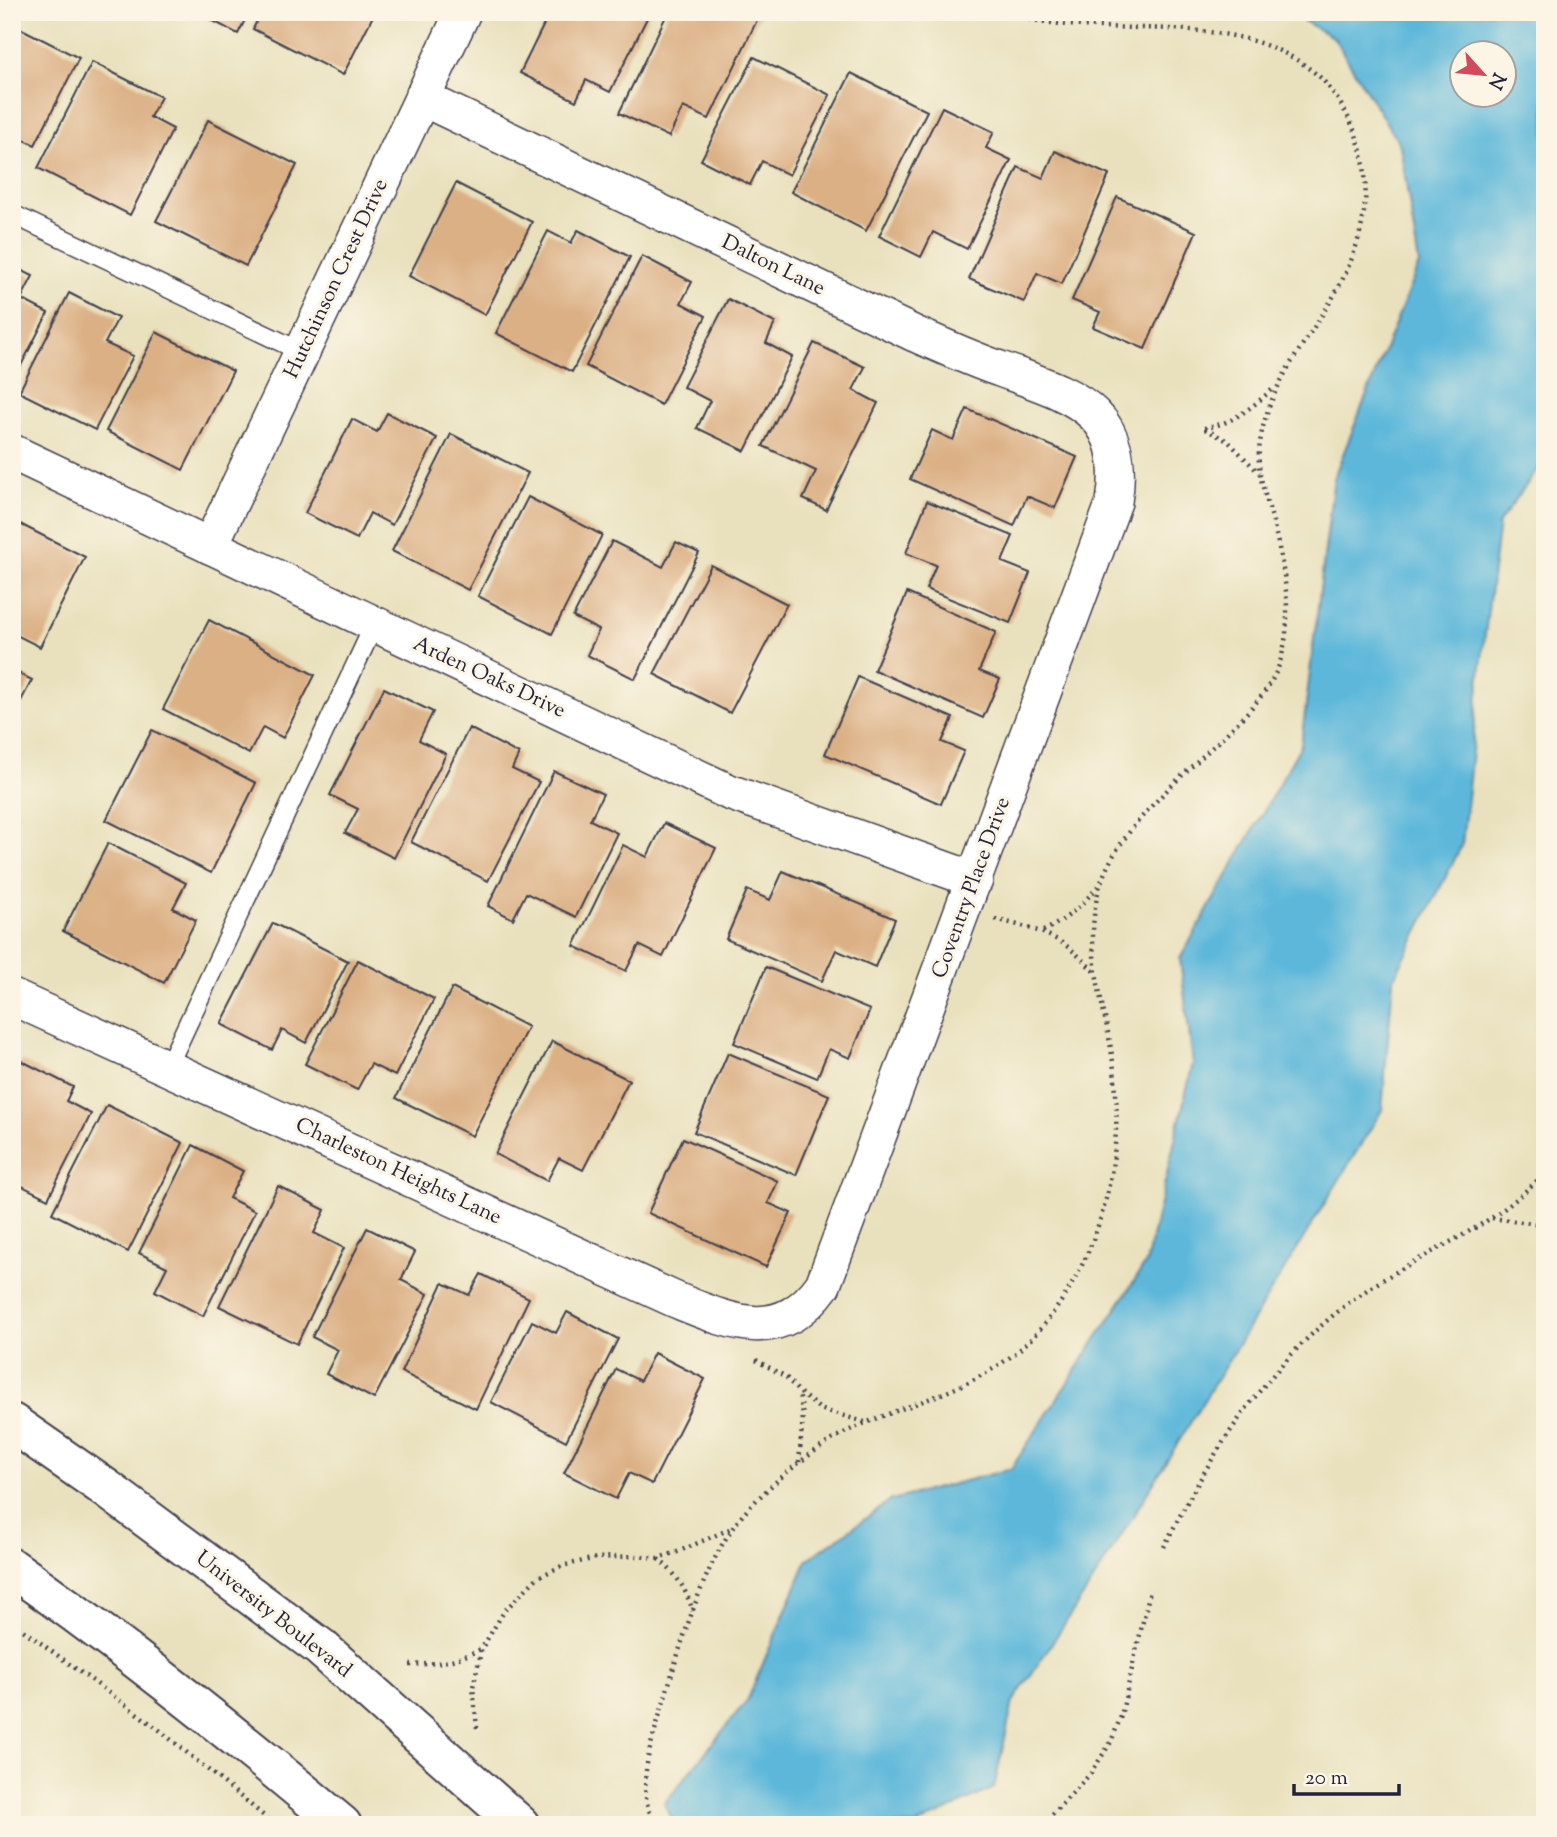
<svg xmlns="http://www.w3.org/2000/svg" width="1557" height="1837" font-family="'Sorts Mill Goudy',serif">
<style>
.water{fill:#5cb7da;stroke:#3f6c8a;stroke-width:2;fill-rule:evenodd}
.building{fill:#dbb085}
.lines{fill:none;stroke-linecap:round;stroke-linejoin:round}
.service-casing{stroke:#403f4e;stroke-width:21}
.minor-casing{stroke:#403f4e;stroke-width:38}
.secondary-casing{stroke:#403f4e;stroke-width:42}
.path{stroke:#403f4e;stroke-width:4.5;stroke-dasharray:2 5;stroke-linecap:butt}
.service{stroke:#fff;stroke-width:18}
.minor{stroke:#fff;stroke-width:35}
.secondary{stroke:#fff;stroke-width:38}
.labels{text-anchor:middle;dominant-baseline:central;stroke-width:6;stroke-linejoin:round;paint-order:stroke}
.street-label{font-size:21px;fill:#22223b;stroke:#fcf5e5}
</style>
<rect width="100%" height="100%" fill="#fcf5e5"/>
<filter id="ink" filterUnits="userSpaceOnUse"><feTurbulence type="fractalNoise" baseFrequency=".0143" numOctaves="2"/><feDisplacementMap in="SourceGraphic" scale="14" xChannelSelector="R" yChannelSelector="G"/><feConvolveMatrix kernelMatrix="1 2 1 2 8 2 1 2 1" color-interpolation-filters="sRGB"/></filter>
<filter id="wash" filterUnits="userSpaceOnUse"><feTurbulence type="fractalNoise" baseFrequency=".00686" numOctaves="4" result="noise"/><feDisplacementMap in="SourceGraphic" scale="28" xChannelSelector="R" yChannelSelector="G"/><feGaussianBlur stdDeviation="1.57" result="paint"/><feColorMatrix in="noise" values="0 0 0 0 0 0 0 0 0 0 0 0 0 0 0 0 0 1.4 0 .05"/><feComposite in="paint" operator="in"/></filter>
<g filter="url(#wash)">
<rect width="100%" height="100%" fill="#e9e1bd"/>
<!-- water -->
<path class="water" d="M1288 12H1545V459L1499 523 1481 666 1462 845 1393 980 1382 1110 1095 1578 1013 1702 994 1788 917 1825H676L664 1804 748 1699 807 1560 892 1500 1011 1469 1146 1263 1193 1063 1180 959 1301 745 1334 477 1419 264 1400 145 1334 38ZM1462 52H1504V94H1462Z"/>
<g id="blocks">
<!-- building -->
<g class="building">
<polygon points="196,12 249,12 238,34"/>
<polygon points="261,12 375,12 343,75 253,29"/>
<polygon points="550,12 650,12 610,92 586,80 576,101 520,73"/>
<polygon points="668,12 760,14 709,119 683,107 669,137 619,113"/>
<polygon points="12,24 79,58 35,145 12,134"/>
<polygon points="754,57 830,95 789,175 762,161 750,185 701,160"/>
<polygon points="92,62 161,97 150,117 173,129 130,215 38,168"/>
<polygon points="851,73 927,111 866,231 791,192"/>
<polygon points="942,107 994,132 986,148 1011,160 967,249 933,232 921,257 879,236"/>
<polygon points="208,120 297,165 246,266 156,221"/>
<polygon points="1055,151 1109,175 1062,284 1037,273 1024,302 969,279 1018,167 1043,178"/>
<polygon points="456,183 532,222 485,315 409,276"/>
<polygon points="1117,197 1196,232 1145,349 1093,327 1100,312 1072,300"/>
<polygon points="578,230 630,257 572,372 496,333 548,231 571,243"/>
<polygon points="642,256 692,282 681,303 706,316 661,405 586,366"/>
<polygon points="12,266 33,276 21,299 48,313 12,383"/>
<polygon points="69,293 118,318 105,343 133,356 95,430 19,392"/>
<polygon points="728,299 775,323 766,343 792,357 745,451 697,428 710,401 683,387"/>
<polygon points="156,332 233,371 183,470 106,431"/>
<polygon points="814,343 865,367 853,390 878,403 826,510 803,499 816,471 763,446"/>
<polygon points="967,409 1077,457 1055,508 1027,496 1014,526 910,479 932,430 953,440"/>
<polygon points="387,413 437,438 392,525 370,513 357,539 305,513 352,419 377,432"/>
<polygon points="451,434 528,473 468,590 392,551"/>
<polygon points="528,497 602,535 552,634 478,596"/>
<polygon points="927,501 1013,536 1002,562 1030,573 1010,623 926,589 936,565 906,553"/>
<polygon points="12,520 85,557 40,647 12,633"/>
<polygon points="612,541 663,567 676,542 699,553 635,679 587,655 599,630 573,617"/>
<polygon points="711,565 787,604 730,713 654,674"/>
<polygon points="907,593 996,632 979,671 1000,679 983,718 874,670"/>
<polygon points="209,620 315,675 283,738 263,727 249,754 163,709"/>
<polygon points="12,670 32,680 12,718"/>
<polygon points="858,677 953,718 942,742 964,751 941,804 825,754"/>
<polygon points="384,688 433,712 419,740 446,754 394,858 345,833 358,809 330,795"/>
<polygon points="469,728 519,754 512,769 539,782 488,881 411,842"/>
<polygon points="152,730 256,783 211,873 106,820"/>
<polygon points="554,771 603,794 590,820 617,833 576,917 526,893 513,919 488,906"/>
<polygon points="664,823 716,848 663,957 639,945 626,971 574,946 623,845 647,857"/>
<polygon points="108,843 186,883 173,908 196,920 164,983 63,931"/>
<polygon points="783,871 895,919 875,967 836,950 822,981 726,939 747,890 770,900"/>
<polygon points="273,923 348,961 306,1043 282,1030 272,1050 221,1024"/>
<polygon points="358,960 434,999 395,1076 371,1064 357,1090 305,1064"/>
<polygon points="766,967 870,1010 850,1058 829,1049 817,1078 734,1043"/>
<polygon points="452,988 528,1027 472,1136 396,1098"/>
<polygon points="552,1041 629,1080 583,1170 559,1158 547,1181 495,1154"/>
<polygon points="728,1053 829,1095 796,1175 694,1132"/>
<polygon points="22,1061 73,1087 66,1101 91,1114 48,1199 12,1181 12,1080"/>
<polygon points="107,1105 183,1143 128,1252 52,1213"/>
<polygon points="683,1138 778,1181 768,1203 791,1213 766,1267 648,1213"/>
<polygon points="193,1145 243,1171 229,1198 255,1211 203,1316 155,1291 167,1267 139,1253"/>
<polygon points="278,1186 325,1210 314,1233 344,1248 297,1344 219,1306"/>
<polygon points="367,1228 415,1252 401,1280 428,1294 374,1399 326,1374 338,1350 312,1337"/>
<polygon points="481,1274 529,1298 476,1409 401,1372 443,1283 469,1295"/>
<polygon points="567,1312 618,1339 566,1441 491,1402 532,1321 556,1333"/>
<polygon points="654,1353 705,1379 652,1484 629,1473 616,1499 564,1473 616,1369 640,1381"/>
</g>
</g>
</g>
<g filter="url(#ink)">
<use href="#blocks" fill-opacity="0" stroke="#403f4e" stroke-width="2"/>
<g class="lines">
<!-- service casing -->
<g class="service-casing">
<g id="service">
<polyline points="12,214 302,352"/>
<polyline points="168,1066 375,623"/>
</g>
</g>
<!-- minor casing -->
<g class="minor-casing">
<g id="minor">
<polyline points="12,452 729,792 975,880"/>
<polyline points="210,546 463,12"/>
<path d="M12 997 676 1300C733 1323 780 1345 823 1285L1114 502C1129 409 1073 396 1000 369 971 359 943 346 915 334L422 98"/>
</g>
</g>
<!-- secondary casing -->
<g class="secondary-casing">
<g id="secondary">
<polyline points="12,1423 107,1489 320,1647 520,1825"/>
<path d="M12 1568C126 1648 235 1735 342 1825"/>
</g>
</g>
<!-- path -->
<g class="path">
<path d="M1204 428C1233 424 1252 407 1274 388"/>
<polyline points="1205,429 1228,441 1259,473"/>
<path d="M995 919C1042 931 1062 935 1095 973"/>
<path d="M1043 931C1067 920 1083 904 1100 884"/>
<polyline points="1492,1218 1545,1225"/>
<polyline points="756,1360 786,1377 799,1392 820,1409 868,1423"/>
<polyline points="799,1462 803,1416 799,1393"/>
<path d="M1164 1547C1213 1448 1274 1353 1367 1290 1407 1263 1451 1244 1491 1218 1511 1205 1528 1189 1545 1173"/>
<path d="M658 1559C677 1574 685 1588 693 1611"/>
<polyline points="12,1622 157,1728 275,1825"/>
<path d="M410 1665C437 1664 457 1661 481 1649"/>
<polyline points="477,1728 473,1687 482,1648 505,1610 538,1577 562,1566 596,1558 635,1556 657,1558 675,1553 732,1528"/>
<path d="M656 1825C632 1787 654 1736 665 1697 681 1644 701 1574 732 1529 755 1495 815 1446 852 1429 919 1398 990 1388 1041 1328 1104 1254 1127 1150 1112 1055 1103 997 1083 949 1099 889 1116 828 1185 775 1228 732 1248 712 1269 692 1279 665 1295 619 1284 567 1273 522 1267 499 1257 476 1259 451 1265 386 1307 344 1337 290 1377 217 1378 142 1321 78 1233 0 1109 47 1001 12"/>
<polyline points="1043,1825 1091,1773 1111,1742 1121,1716 1150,1591"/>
</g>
<!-- service -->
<use href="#service" class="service"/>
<!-- minor -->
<use href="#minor" class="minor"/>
<!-- secondary -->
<use href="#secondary" class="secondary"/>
</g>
</g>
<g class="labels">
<!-- street labels -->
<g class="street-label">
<text transform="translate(773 266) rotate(26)">Dalton Lane</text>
<text transform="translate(337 279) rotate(-65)">Hutchinson Crest Drive</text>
<text transform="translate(489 678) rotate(25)">Arden Oaks Drive</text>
<text transform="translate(972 888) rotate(-70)">Coventry Place Drive</text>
<text transform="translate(398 1172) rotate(25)">Charleston Heights Lane</text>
<text transform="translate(273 1615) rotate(38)">University Boulevard</text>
</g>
</g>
<!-- margin -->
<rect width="1557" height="1837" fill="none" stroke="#fcf5e5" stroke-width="42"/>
<!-- north arrow -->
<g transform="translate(1483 74) rotate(117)"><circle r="33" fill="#fcf5e5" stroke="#a5a1a1" stroke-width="2"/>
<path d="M0-5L12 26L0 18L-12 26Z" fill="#d1495b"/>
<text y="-10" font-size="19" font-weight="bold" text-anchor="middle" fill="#22223b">N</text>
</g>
<!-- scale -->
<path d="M1294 1784v10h105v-10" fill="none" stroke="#22223b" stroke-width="3.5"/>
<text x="1305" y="1784" font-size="21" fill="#22223b" stroke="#fcf5e5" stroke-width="5" paint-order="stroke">20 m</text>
</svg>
